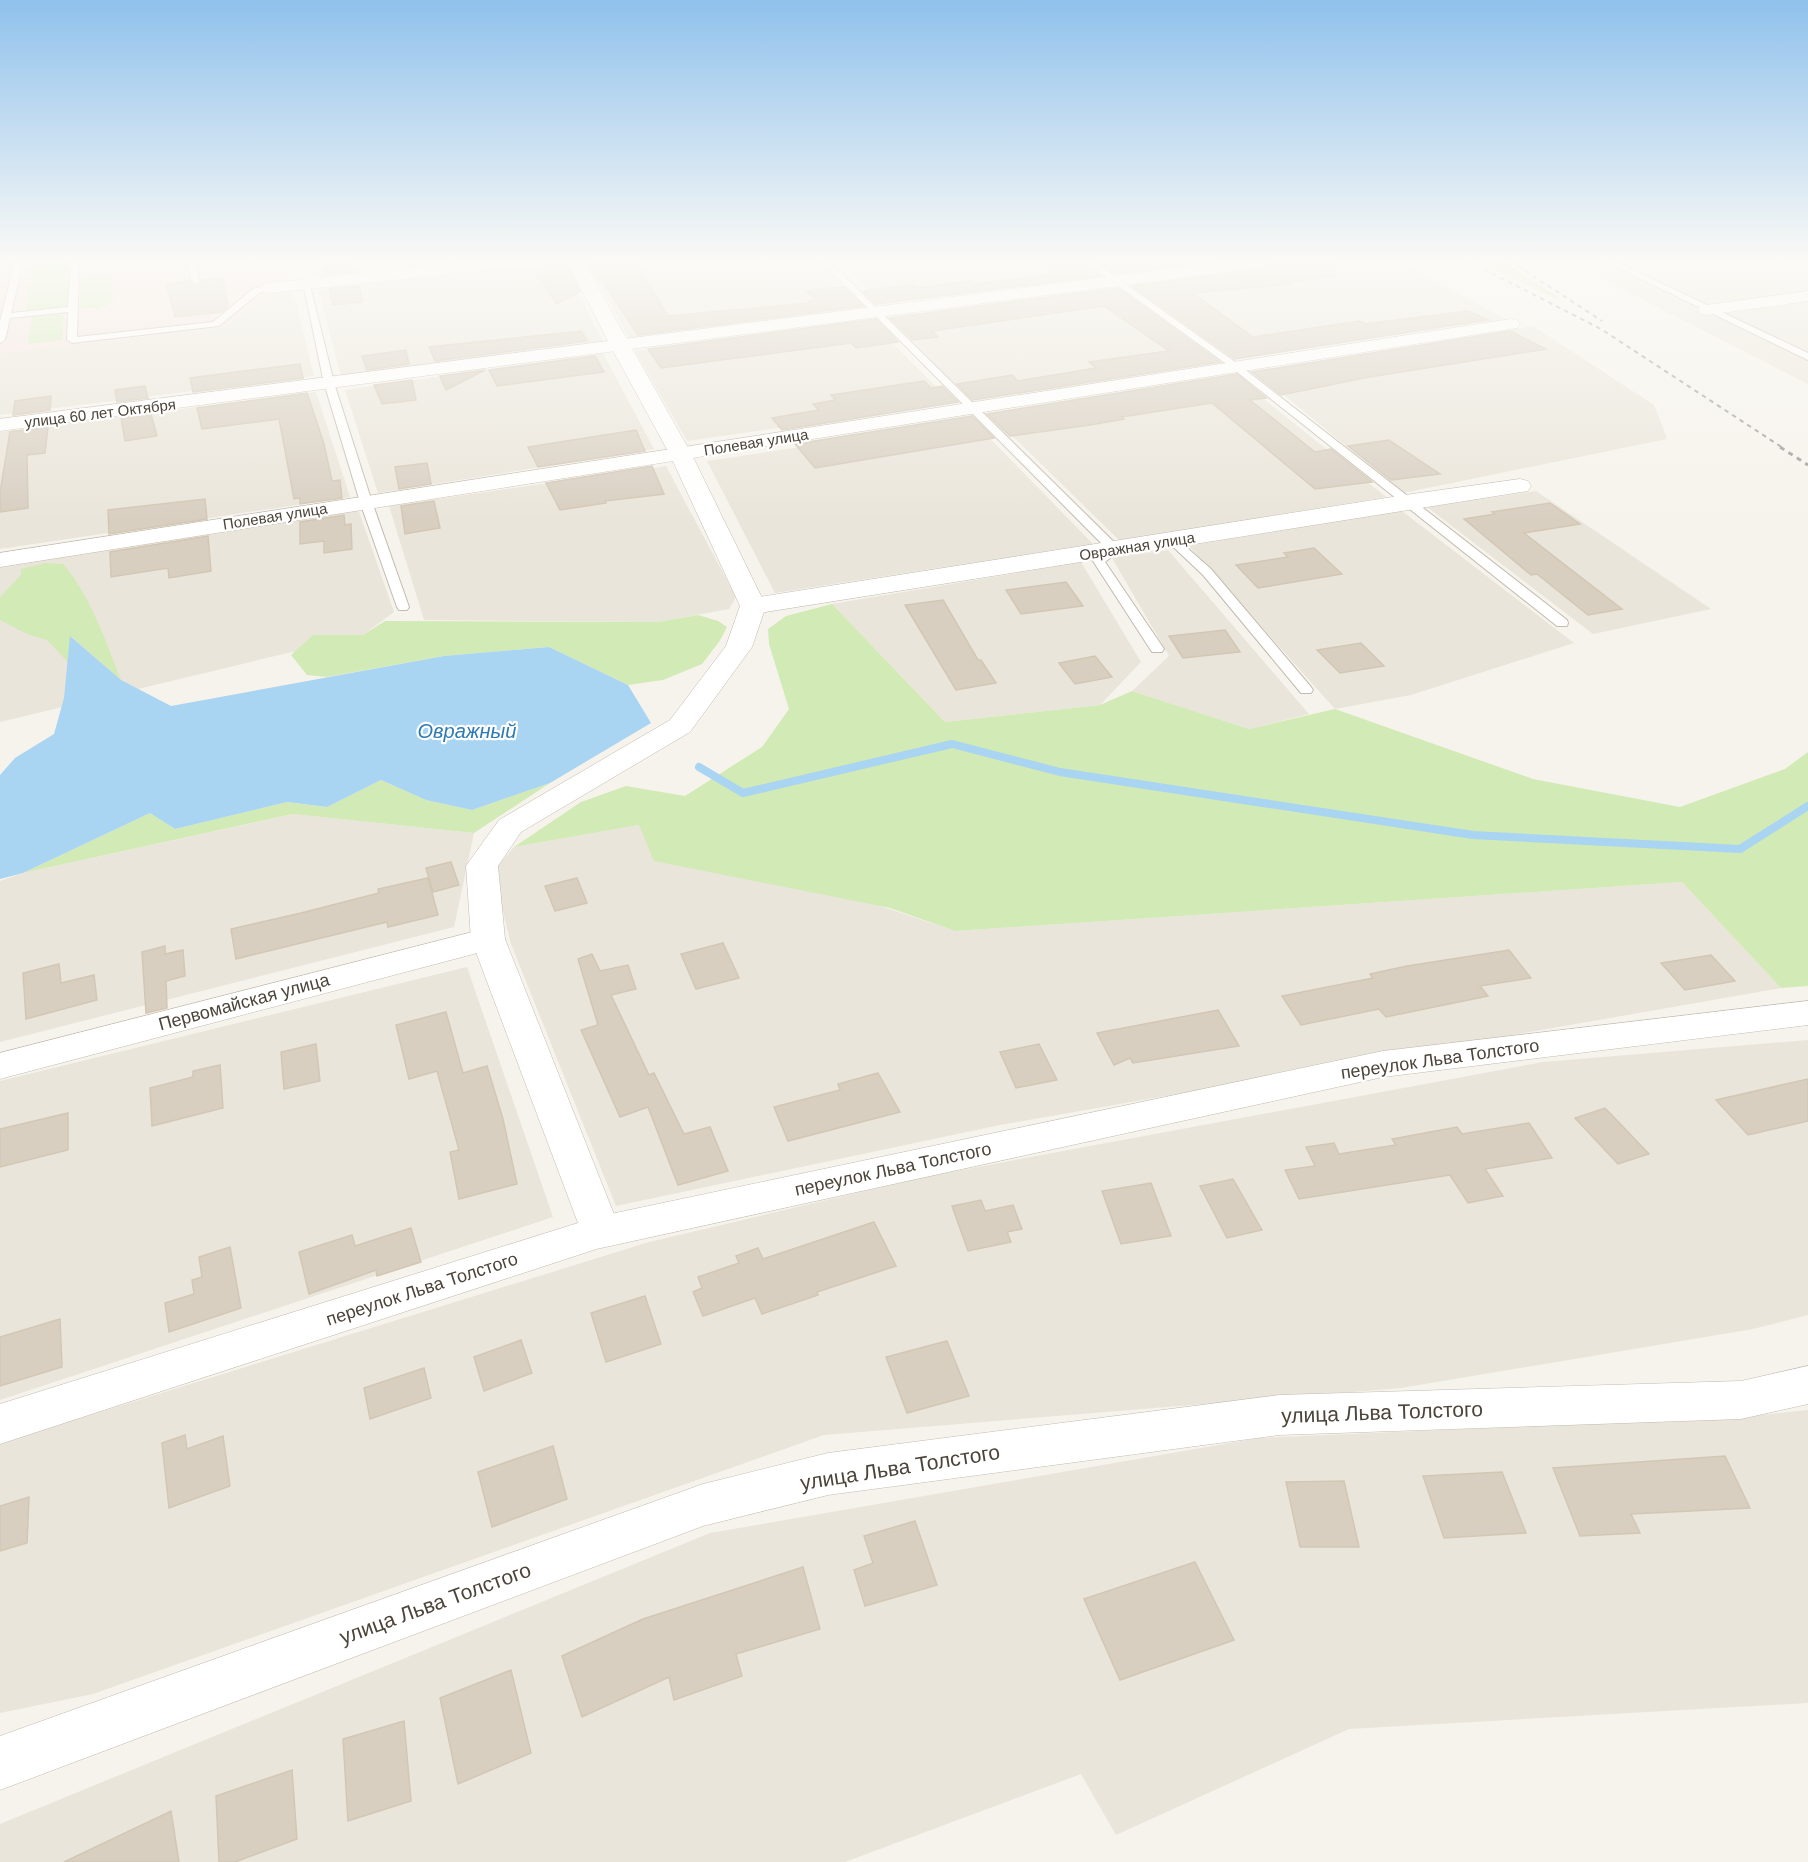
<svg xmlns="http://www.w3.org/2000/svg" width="1808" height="1862" font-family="Helvetica,sans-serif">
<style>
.residential{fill:#eae5da}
.medical{fill:#f6e3e0}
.green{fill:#d2eab5}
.water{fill:#a9d4f2}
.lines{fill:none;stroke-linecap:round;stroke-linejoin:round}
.stream{stroke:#a9d4f2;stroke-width:8}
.building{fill:#d8cfc1;stroke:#d3c7b4;stroke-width:1.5}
.service-casing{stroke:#c2bbae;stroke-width:2}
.minor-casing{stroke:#c2bbae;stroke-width:1}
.tertiary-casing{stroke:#c2bbae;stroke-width:1}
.service{fill:#fff;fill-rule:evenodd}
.minor{fill:#fff;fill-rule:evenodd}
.tertiary{fill:#fff;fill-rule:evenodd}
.rail-far1{stroke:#9a9a9a;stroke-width:2;stroke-dasharray:4.5 4.5;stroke-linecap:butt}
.rail{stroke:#9a9a9a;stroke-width:3;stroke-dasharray:5 5;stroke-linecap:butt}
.labels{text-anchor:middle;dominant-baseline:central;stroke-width:4.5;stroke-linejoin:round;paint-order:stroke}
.far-street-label{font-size:15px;fill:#4b4439;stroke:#fff}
.street-label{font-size:18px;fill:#4b4439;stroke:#fff}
.water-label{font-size:20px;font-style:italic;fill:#2e7ab2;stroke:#fff}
.near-street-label{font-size:21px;fill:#4b4439;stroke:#fff}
</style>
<rect width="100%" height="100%" fill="#f6f3ec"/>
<!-- residential -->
<g class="residential">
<polygon points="307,261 478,261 312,277"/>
<polygon points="587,261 818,261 866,308 629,338"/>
<polygon points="838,261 1078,261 1100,277 882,303"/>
<polygon points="1318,261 1398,261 1505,319 1238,358 1133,285"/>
<polygon points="1567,261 1808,261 1808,384"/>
<polygon points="562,262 603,341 341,376 318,289"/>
<polygon points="1110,287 1213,362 969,398 889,317"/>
<polygon points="293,291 314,376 0,415 0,353 225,327 267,294"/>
<polygon points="869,319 952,403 687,441 635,351"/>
<polygon points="1533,326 1654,405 1667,439 1403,493 1256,372"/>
<polygon points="603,353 654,449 378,493 345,390"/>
<polygon points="1234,375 1386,497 1120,541 992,416"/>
<polygon points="316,392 350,497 0,549 0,432"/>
<polygon points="973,421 1093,544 775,593 707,461"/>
<polygon points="666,466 736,597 729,609 658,622 424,620 389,506"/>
<polygon points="1536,491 1711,609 1593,634 1427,507"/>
<polygon points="358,509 394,612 363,635 0,722 0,566"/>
<polygon points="1402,511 1574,643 1411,695 1335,709 1188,545"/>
<polygon points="1168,550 1309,714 1249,729 1132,691 1169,656 1112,558"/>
<polygon points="1081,562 1141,662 1100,705 945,722 832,604"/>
<polygon points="294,814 474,833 454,927 0,1042 0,881 23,873"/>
<polygon points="639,825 955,931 1682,882 1781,988 1000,1125 616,1206 511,944 493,871 514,847"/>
<polygon points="467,967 553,1217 0,1400 0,1081"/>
<polygon points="1808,1040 1808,1315 1753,1329 1401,1388 824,1435 93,1694 0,1713 0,1443 649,1242 929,1176 1543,1062"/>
<polygon points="1808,1410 1808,1703 1349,1729 1116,1835 1081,1774 845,1862 0,1862 0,1824 710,1533 1259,1438 1741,1417"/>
</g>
<!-- medical -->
<polygon class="medical" points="0,261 284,261 291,283 270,292 225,327 0,353"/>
<!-- green -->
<g class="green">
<polygon points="72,261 69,306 26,311 32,265"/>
<polygon points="1477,261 1502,261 1560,298 1554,298"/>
<polygon points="96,273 111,274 113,303 97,309 80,307 81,278"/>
<polygon points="64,314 62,340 28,344 32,317"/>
<path d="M45 563 63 564C89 593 107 644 121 680L71 636 68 662 47 640 27 634 0 620V597L21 575V569Z"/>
<polygon points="832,604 945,722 1100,705 1132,691 1249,729 1335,709 1533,779 1680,807 1785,769 1808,752 1808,986 1781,988 1682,882 955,931 890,908 654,861 639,825 514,847 581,802 626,786 685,796 762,747 789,709 769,644 768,629 786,616"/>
<polygon points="698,615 718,621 727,627 719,642 702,664 663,680 628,685 549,647 444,656 327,677 307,675 291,655 313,635 363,635 385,621 658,622"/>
<polygon points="381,780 426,800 472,810 550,783 474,833 293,814 23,873 150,813 175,829 287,802 327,807"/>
</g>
<!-- water -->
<polygon class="water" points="70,636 121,680 171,706 444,656 549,647 628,685 651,723 550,783 472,810 426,800 381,780 327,807 287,802 175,829 150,813 23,873 0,879 0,775 15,758 54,734 64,698"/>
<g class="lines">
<!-- stream -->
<polyline class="stream" points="699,767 743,793 952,744 1060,772 1473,835 1740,849 1808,806"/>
</g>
<!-- building -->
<g class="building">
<polygon points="351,261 355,272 326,275 323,263"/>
<polygon points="598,261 635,261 668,316 810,303 808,301 816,300 807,291 843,287 863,306 638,335 601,279 597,281 588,266 600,264"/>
<polygon points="1138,261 1218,261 1115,274 1102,264"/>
<polygon points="1280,261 1334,261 1334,276 1290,282 1293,284 1193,293 1253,337 1360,321 1365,324 1468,311 1488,320 1235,359 1132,286 1270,268"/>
<polygon points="1087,266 1101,276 876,304 863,291 913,285 916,288 970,281 974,284 1053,274 1048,270"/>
<polygon points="568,268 580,291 557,304 534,272"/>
<polygon points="223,278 228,307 222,312 175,317 166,284 190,281 191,284 200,286 201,280"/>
<polygon points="359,286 363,302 333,305 329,289"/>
<polygon points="1118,288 1220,362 973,400 957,384 1012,375 1018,381 1096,368 1089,362 1169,351 1104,306 932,331 938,337 913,340 890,318"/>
<polygon points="876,319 898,342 856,348 851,343 661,368 648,349"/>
<polygon points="582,331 587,341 435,361 429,347"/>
<polygon points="1510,331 1546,349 1369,377 1281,395 1252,372"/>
<polygon points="406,350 409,364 367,370 362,356"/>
<polygon points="595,356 604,372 497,386 489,370"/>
<polygon points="300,364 303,378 193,392 190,378"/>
<polygon points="485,370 446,390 440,376"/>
<polygon points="1237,374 1266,398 1250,400 1315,452 1331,449 1372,482 1315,489 1212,403 1121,417 1124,419 1090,425 1010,436 987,414"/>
<polygon points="412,380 416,400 382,404 374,385"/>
<polygon points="924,381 931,388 942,386 958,402 782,430 772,418 819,410 813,404 835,400 831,395"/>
<polygon points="145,386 148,398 117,402 115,390"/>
<polygon points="307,393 324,444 332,481 340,480 342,498 300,504 300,498 294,499 279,419 202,429 197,408"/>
<polygon points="51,396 50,410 13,415 15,401"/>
<polygon points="151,414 157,436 125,441 121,418"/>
<polygon points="972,416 994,438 815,468 795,444"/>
<polygon points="48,427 45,453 27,455 28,508 0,512 0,492 10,432"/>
<polygon points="636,430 645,451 538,467 528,447"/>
<polygon points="1389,440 1440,474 1391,480 1348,446"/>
<polygon points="427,463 431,484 399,489 395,467"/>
<polygon points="652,466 664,494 605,501 606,503 560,510 546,483"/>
<polygon points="205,499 207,519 109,534 108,510"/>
<polygon points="434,501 440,528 405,534 401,506"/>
<polygon points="1550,503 1580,524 1524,533 1622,609 1588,615 1537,574 1531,575 1464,519 1495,514 1492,512"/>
<polygon points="344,515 345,525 351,524 352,549 324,553 324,541 300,544 300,522"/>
<polygon points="208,536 211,571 169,578 168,568 111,577 110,552"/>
<polygon points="1314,548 1342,574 1258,588 1236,565 1288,557 1284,553"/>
<polygon points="1066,582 1083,606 1021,614 1006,590"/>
<polygon points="943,600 978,660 981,660 996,683 956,690 905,605"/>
<polygon points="1225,630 1240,652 1183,658 1169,636"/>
<polygon points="1361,643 1384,666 1340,673 1317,650"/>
<polygon points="1095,656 1112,677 1075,684 1059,663"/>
<polygon points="451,862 459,885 433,892 426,868"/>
<polygon points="428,878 438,915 388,927 387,922 236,959 231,929 301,913 379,893 378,889"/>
<polygon points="577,878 587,903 555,911 545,886"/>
<polygon points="723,943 739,978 696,989 681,954"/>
<polygon points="165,946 165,954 183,950 185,976 166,981 167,1008 146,1013 142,952"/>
<polygon points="1509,950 1531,978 1480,986 1488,996 1386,1017 1379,1009 1301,1025 1282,996 1373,978 1370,974 1407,966"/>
<polygon points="592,954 600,971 628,965 636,989 611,995 649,1075 654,1073 684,1134 710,1127 728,1171 678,1185 648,1107 620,1117 581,1030 598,1025 578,959"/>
<polygon points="1711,955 1735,981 1685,990 1661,963"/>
<polygon points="59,964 61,983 94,975 97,1000 26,1019 23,973"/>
<polygon points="1218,1010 1239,1046 1133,1063 1130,1058 1114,1065 1097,1033"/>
<polygon points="446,1012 463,1073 487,1066 503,1119 517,1184 459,1199 450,1152 459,1150 437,1071 409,1079 396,1025"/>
<polygon points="316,1044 320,1081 284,1089 281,1052"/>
<polygon points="1039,1044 1057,1080 1016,1088 1000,1052"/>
<polygon points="220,1065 223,1108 152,1126 150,1088 193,1077 193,1071"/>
<polygon points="878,1073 900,1112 788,1141 774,1107 840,1090 838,1084"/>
<polygon points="1808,1079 1808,1121 1748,1135 1716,1100"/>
<polygon points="1605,1108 1649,1154 1618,1164 1575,1118"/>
<polygon points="68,1113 68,1150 0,1167 0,1129"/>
<polygon points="1529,1123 1552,1158 1485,1169 1503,1196 1468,1203 1450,1175 1299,1199 1285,1170 1315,1166 1306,1147 1334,1143 1339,1154 1396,1145 1392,1139 1457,1127 1462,1134"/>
<polygon points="1233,1179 1262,1230 1227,1238 1200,1186"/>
<polygon points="1151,1183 1171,1236 1121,1244 1102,1191"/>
<polygon points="981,1200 985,1211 1013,1205 1022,1229 1007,1232 1011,1242 968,1251 952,1206"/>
<polygon points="874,1222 896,1266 817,1292 818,1295 762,1314 755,1298 703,1316 693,1292 702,1288 698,1277 739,1263 736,1256 758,1248 763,1259"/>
<polygon points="411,1228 421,1262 377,1276 376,1270 309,1294 299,1252 352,1235 355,1246"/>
<polygon points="230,1247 241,1308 169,1332 165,1303 194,1294 192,1280 202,1277 199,1257"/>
<polygon points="645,1296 661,1344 606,1362 591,1313"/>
<polygon points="60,1319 62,1367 0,1386 0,1337"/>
<polygon points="521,1340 532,1373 484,1391 474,1357"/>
<polygon points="947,1341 969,1396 907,1413 886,1357"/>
<polygon points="424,1368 431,1398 370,1419 364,1388"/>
<polygon points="185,1435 187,1449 223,1436 230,1486 169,1508 162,1443"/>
<polygon points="553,1446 567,1499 492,1527 478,1472"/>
<polygon points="1725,1456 1750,1508 1631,1514 1640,1533 1580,1536 1553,1468"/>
<polygon points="1502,1472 1526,1533 1444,1538 1423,1476"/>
<polygon points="1344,1481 1359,1547 1300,1547 1286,1482"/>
<polygon points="29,1497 27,1543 0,1551 0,1506"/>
<polygon points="915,1521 937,1585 865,1606 854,1570 873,1563 864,1536"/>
<polygon points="1195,1562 1234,1640 1120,1680 1084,1599"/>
<polygon points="803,1567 820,1629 736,1654 742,1676 674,1700 669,1677 582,1717 562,1656 643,1619"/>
<polygon points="511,1670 531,1753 458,1784 440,1698"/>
<polygon points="404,1721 411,1801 348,1821 343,1739"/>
<polygon points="292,1770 297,1839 235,1862 219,1862 216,1796"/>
<polygon points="171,1811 179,1862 64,1862"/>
</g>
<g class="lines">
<!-- service casing -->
<g class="service-casing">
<g id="service">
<polygon points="15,261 68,261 64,264 22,267 11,313 68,307 71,261 79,261 77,337 213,322 253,289 270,285 274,288 259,293 219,326 72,343 67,340 68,312 10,318 5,340 0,343 0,321"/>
<polygon points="188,261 196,261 199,284 192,282"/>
<polygon points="821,261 829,261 1118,546 1118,552 1105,562 1164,649 1162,652 1152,652 1093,561 1107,549"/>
<polygon points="1084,261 1093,261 1238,364 1567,620 1568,623 1567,626 1557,626 1232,368"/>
<polygon points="1604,261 1614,261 1808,353 1808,360"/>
<polygon points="303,283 310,285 334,383 372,502 409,607 407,610 399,610 397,607 360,502 324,383"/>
<polygon points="1172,536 1176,538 1211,569 1311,687 1313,690 1311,693 1301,693 1203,575 1168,542 1168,538"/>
</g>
</g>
<!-- minor casing -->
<g class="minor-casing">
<g id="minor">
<polygon points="480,261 532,261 524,266 270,293 264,292 261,288 264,284 270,283"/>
<polygon points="1233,261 1278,261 1270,266 0,431 0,419"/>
<polygon points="1808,291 1808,301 1707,315 1701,314 1698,310 1701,306 1707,305"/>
<polygon points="1511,319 1517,320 1520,324 1517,328 0,567 0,553"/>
<polygon points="1520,479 1528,481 1531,486 1528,491 753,614 744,611 740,606 744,601 753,598 1405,495"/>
<polygon points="488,928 500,931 505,939 500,947 0,1079 0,1053"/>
<polygon points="1808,1001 1808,1025 1383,1077 601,1248 587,1243 581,1232 587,1221 601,1216 1383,1051"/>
<polygon points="1808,1366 1808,1404 1741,1419 1279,1435 828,1495 703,1526 0,1790 0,1736 703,1484 828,1453 1279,1395 1741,1381"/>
</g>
</g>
<!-- tertiary casing -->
<g class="tertiary-casing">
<polygon id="tertiary" points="567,261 583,261 692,455 766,606 752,647 690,732 521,832 498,866 505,939 621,1232 615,1243 0,1444 0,1404 578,1223 471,939 466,866 499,820 670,720 726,646 740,606 670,455 610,345"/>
</g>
<!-- service -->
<use href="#service" class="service"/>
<!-- minor -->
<use href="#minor" class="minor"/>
<!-- tertiary -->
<use href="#tertiary" class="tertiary"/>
<!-- rail-far1 -->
<g class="rail-far1">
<polyline points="1468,261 1601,329 1783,448"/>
<polyline points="1510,261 1602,321"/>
</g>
<!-- rail -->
<polyline class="rail" points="1780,447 1808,465"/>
</g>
<!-- sky -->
<linearGradient id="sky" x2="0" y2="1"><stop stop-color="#8fc1ec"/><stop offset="0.5" stop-color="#fbfaf6"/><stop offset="1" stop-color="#fbfaf6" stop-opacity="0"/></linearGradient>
<rect width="1808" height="521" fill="url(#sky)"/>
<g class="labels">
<!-- far-street labels -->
<g class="far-street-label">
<text transform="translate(100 413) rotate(-7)">улица 60 лет Октября</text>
<text transform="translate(756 442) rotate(-9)">Полевая улица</text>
<text transform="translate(275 516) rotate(-9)">Полевая улица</text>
<text transform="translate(1137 546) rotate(-9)">Овражная улица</text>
</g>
<!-- street labels -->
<g class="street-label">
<text transform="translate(244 1002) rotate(-15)">Первомайская улица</text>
<text transform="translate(1440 1059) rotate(-8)">переулок Льва Толстого</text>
<text transform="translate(893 1169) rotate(-12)">переулок Льва Толстого</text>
<text transform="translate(422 1289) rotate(-18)">переулок Льва Толстого</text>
</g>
<!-- water labels -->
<g class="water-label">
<text x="467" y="731">Овражный</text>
</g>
<!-- near-street labels -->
<g class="near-street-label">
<text transform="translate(1382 1412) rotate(-2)">улица Льва Толстого</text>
<text transform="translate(900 1467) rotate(-9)">улица Льва Толстого</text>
<text transform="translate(435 1603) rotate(-20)">улица Льва Толстого</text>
</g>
</g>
</svg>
